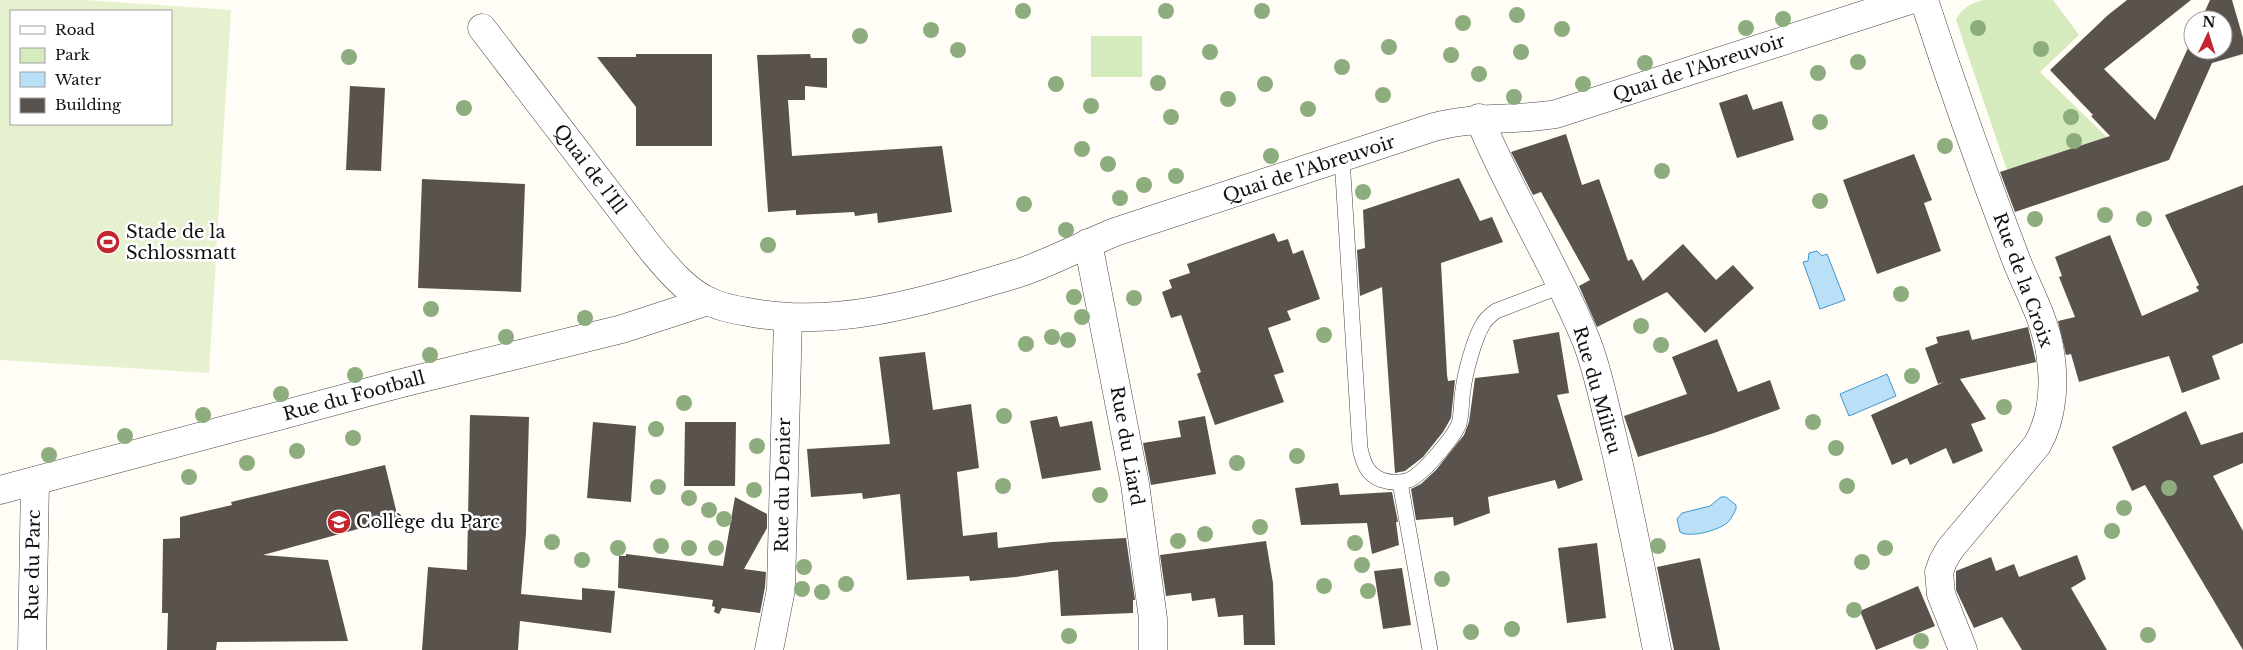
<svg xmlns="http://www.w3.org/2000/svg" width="2243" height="650" font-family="'Libre Baskerville',serif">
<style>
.green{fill:#d5ebbd}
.pitch{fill:#e6f2cf;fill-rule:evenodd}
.water{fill:#b9e0f7;stroke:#3f96cf}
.building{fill:#5a524d}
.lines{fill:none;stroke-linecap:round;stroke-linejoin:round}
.lane-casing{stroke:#444;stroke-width:16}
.street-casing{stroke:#444;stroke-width:29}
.lane{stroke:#fff;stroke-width:15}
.street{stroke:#fff;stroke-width:28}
.tree{fill:#8dad7f}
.labels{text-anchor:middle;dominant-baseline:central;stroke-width:5;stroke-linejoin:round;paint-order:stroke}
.street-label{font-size:18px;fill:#111;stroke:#fff}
.poi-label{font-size:18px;fill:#111;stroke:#fff;text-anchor:start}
</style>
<rect width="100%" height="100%" fill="#fffdf5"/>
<!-- green -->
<g class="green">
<path d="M1983 0H2053L2079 35 2040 72 2119 149 2073 188 2061 152 2007 170 1956 20C1962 8 1970 4 1983 0Z"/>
<rect x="1091" y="36" width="51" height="41"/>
</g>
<!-- pitch -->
<path class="pitch" d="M0 0H85L231 10 209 373 0 360ZM11 11H171V124H11Z"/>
<!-- water -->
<g class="water">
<polygon points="1817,251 1822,256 1827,254 1845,300 1820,309 1803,262 1808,261 1809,253"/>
<polygon points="1887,374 1896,396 1849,416 1840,394"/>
<path d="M1721 497H1726L1736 505V509C1733 515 1730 522 1724 525 1715 531 1689 538 1680 532L1677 519 1682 513 1710 506Z"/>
</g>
<!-- building -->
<g class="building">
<polygon points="2127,0 2191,0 2104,69 2155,120 2193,37 2193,50 2223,50 2223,20 2201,20 2210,0 2232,0 2243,38 2243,54 2212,63 2169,160 2015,212 2000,172 2110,136 2091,116 2093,115 2050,70 2108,15"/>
<polygon points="636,54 712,54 712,146 636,146 636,107 597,57 636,57"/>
<polygon points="810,54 811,58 827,58 827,88 805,86 805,100 788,100 792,156 942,146 952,212 878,223 877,213 855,216 854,212 796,215 796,210 768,212 757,55"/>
<polygon points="350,86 385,88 381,171 346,170"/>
<polygon points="1747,94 1753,110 1782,101 1794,140 1737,158 1719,103"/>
<polygon points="1566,134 1582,185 1599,179 1628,261 1632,259 1643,281 1683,244 1716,280 1733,265 1754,288 1705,333 1667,292 1597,327 1579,286 1590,280 1541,192 1533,195 1511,152"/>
<polygon points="1914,154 1932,200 1924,203 1941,251 1877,274 1843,180"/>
<polygon points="1459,178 1480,221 1492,217 1503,242 1441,263 1447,375 1448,381 1455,380 1451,418 1443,432 1423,457 1405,471 1395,473 1382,287 1360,296 1357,250 1365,248 1363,210"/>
<polygon points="422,179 525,184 521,292 418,288"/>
<polygon points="2243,185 2243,343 2212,356 2220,379 2182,393 2169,356 2079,382 2071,354 2066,355 2058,321 2075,317 2059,277 2062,276 2055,257 2110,235 2142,316 2199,291 2196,287 2199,285 2165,215"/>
<polygon points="1274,233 1278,242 1288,239 1293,254 1303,250 1320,299 1287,311 1291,320 1268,328 1284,372 1274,375 1284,402 1215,425 1197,374 1201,372 1181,315 1171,318 1162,292 1172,288 1169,280 1190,273 1187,264"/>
<polygon points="2028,327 2036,362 1960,379 1986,419 1971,424 1983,451 1953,464 1946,448 1910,465 1907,458 1892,465 1871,415 1944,382 1938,384 1925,348 1938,343 1936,337 1969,330 1972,340"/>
<polygon points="1559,332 1569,393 1557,395 1583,480 1558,489 1555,480 1488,497 1490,513 1454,526 1453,517 1416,520 1411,489 1421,484 1436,470 1464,435 1469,422 1475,378 1519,373 1513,340"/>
<polygon points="1717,339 1738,392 1770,380 1780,409 1714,433 1638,457 1624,416 1687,394 1672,357"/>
<polygon points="925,352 933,410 971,404 979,468 957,472 963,536 997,532 998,548 1052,542 1126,538 1135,600 1133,600 1133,613 1061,616 1058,570 1016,577 970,581 969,576 907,580 900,494 863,499 862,493 811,497 807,449 890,444 879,357"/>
<polygon points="2186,411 2201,445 2243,432 2243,463 2213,476 2243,531 2243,650 2145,485 2132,491 2112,447"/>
<polygon points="470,415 529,417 526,533 521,594 582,600 582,588 615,591 611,633 520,621 518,650 422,650 428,567 467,570"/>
<polygon points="1057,416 1060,427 1092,421 1101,470 1042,479 1030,421"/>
<polygon points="1205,416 1216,474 1151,485 1143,443 1181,437 1178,421"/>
<polygon points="593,422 636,426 631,502 587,498"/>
<polygon points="685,422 736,422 735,486 684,486"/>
<polygon points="385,465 398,518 263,555 328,560 348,641 217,642 216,650 167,650 168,613 162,613 163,539 180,538 180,517 232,505 231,502"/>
<polygon points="1338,483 1340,495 1392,492 1398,522 1396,522 1399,545 1372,554 1367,523 1301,525 1295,488"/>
<polygon points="735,497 767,514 767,528 744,569 766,572 765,587 760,613 722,608 719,614 714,612 715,607 712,606 713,600 618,588 619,556 626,556 626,554 723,566"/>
<polygon points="1266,541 1273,583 1275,645 1244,645 1243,615 1218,617 1215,598 1192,601 1191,593 1166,596 1160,555"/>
<polygon points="1597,543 1606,618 1567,623 1558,548"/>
<polygon points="2077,555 2086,579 2071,588 2107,650 2022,650 2002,617 1974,628 1956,590 1956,571 1991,557 1996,571 2014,564 2019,577"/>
<polygon points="1700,558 1720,650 1674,650 1657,567"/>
<polygon points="1402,568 1411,625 1383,629 1374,571"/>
<polygon points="1918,586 1935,626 1876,650 1860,611"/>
</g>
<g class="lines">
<!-- lane casing -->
<g class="lane-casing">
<g id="lane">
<path d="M1342 158 1360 448C1363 462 1367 475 1382 480 1391 483 1400 483 1409 480 1423 474 1453 438 1459 424 1462 414 1461 400 1463 390 1465 373 1474 339 1483 324 1486 318 1491 315 1496 311L1561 286"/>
<polyline points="1400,482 1430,650"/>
</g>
</g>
<!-- street casing -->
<g class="street-casing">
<g id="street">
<path d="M1924 0C1952 86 1983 173 2015 257 2026 286 2043 315 2049 346 2055 379 2054 416 2037 445L1950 549 1943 561 1939 572 1941 594 1963 650"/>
<path d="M482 28 652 250C668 269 685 290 708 301 720 307 735 310 748 312 841 330 931 299 1019 273 1052 262 1083 245 1115 232L1434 127C1475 116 1515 121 1556 114L1910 0"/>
<path d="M1479 118C1510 194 1555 264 1586 340 1598 370 1604 403 1612 435 1629 506 1643 578 1657 650"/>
<polyline points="1088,243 1135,484 1153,619 1153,650"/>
<polyline points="0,490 402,383 622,329 708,301"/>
<polyline points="32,650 35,481"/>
<polyline points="769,650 781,589 788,318"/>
</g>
</g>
<!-- lane -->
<use href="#lane" class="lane"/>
<!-- street -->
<use href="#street" class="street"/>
</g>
<!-- trees -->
<g class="tree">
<circle cx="1023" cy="11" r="8"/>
<circle cx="1166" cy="11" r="8"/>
<circle cx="1262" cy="11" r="8"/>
<circle cx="1517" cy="15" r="8"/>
<circle cx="1783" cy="19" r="8"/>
<circle cx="1463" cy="23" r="8"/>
<circle cx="1746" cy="28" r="8"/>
<circle cx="1978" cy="28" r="8"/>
<circle cx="1562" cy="29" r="8"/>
<circle cx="931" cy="30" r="8"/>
<circle cx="860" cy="36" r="8"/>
<circle cx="1389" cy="47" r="8"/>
<circle cx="2041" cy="49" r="8"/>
<circle cx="958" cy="50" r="8"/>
<circle cx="1210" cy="52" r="8"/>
<circle cx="1521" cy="52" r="8"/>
<circle cx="1451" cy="55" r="8"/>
<circle cx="349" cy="57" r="8"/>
<circle cx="1858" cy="62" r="8"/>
<circle cx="1645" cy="63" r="8"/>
<circle cx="1342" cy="67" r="8"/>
<circle cx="1818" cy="73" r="8"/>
<circle cx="1479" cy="74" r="8"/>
<circle cx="1158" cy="83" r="8"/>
<circle cx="1056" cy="84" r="8"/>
<circle cx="1265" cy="84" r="8"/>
<circle cx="1583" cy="84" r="8"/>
<circle cx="1383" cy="95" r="8"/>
<circle cx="1514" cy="97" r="8"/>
<circle cx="1228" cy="99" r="8"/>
<circle cx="1091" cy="106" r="8"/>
<circle cx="464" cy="108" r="8"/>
<circle cx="1308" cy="109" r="8"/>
<circle cx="1171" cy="117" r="8"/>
<circle cx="2071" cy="117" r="8"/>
<circle cx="1820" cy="122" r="8"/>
<circle cx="2074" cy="141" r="8"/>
<circle cx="1945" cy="146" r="8"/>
<circle cx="1082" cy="149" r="8"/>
<circle cx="1271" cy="156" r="8"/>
<circle cx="1108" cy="164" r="8"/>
<circle cx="1662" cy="171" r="8"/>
<circle cx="1176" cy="176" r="8"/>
<circle cx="1144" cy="185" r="8"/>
<circle cx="1363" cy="192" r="8"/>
<circle cx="1120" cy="198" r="8"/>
<circle cx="1820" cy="201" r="8"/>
<circle cx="1024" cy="204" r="8"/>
<circle cx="2105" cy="215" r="8"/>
<circle cx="2035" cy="219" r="8"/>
<circle cx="2144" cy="219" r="8"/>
<circle cx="1066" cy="230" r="8"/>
<circle cx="768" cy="245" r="8"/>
<circle cx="1901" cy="294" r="8"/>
<circle cx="1074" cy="297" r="8"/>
<circle cx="1134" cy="298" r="8"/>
<circle cx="431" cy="309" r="8"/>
<circle cx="1082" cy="317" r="8"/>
<circle cx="585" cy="318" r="8"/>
<circle cx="1641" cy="326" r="8"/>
<circle cx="1324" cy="335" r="8"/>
<circle cx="506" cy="337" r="8"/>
<circle cx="1052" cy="337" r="8"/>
<circle cx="1068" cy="340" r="8"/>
<circle cx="1026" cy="344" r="8"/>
<circle cx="1661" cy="345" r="8"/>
<circle cx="430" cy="355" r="8"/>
<circle cx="355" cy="375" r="8"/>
<circle cx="1912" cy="376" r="8"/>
<circle cx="281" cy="394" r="8"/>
<circle cx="684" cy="403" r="8"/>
<circle cx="2004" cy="407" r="8"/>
<circle cx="203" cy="415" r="8"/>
<circle cx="1004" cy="416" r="8"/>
<circle cx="1813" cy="422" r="8"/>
<circle cx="656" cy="429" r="8"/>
<circle cx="125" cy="436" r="8"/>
<circle cx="353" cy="438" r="8"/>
<circle cx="757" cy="446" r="8"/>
<circle cx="1836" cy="448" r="8"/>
<circle cx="297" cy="451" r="8"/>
<circle cx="49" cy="455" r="8"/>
<circle cx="1297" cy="456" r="8"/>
<circle cx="247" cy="463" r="8"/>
<circle cx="1237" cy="463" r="8"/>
<circle cx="189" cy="477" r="8"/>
<circle cx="1003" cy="486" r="8"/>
<circle cx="1847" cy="486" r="8"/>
<circle cx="658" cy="487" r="8"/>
<circle cx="2169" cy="488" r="8"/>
<circle cx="754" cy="490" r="8"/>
<circle cx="1100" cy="495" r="8"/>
<circle cx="689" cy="498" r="8"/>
<circle cx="2124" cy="508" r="8"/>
<circle cx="709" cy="510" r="8"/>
<circle cx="724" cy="519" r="8"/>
<circle cx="1260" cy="527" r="8"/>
<circle cx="2112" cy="531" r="8"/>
<circle cx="1205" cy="534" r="8"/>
<circle cx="1178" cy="541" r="8"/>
<circle cx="552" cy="542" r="8"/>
<circle cx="1355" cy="543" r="8"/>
<circle cx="661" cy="546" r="8"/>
<circle cx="1658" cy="546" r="8"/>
<circle cx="618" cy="548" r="8"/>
<circle cx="689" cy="548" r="8"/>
<circle cx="716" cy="548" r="8"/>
<circle cx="1885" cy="548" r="8"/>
<circle cx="582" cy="560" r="8"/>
<circle cx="1862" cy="562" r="8"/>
<circle cx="1362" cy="565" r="8"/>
<circle cx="804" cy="567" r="8"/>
<circle cx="1442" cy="579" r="8"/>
<circle cx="846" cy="584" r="8"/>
<circle cx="1324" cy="586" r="8"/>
<circle cx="802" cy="589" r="8"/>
<circle cx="1368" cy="591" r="8"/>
<circle cx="822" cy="592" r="8"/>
<circle cx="1854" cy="610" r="8"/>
<circle cx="1512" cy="629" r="8"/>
<circle cx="1471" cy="632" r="8"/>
<circle cx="2148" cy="635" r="8"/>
<circle cx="1069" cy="636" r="8"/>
<circle cx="1921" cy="641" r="8"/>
</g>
<!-- icons -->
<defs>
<g id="stadium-disc" transform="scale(1.25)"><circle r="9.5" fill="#c4262e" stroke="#fff"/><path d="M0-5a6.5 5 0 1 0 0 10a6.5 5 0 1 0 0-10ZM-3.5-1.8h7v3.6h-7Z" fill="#fff"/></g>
<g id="school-disc" transform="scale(1.25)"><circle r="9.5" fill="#c4262e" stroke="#fff"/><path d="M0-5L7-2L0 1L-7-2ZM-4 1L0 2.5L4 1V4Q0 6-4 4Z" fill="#fff"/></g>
</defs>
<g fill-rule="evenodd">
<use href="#stadium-disc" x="108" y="242"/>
<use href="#school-disc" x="339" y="522"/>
</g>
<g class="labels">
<!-- street labels -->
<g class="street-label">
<text transform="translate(1699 68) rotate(-18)">Quai de l'Abreuvoir</text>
<text transform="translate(590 169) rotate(53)">Quai de l'Ill</text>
<text transform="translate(1309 169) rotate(-18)">Quai de l'Abreuvoir</text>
<text transform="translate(2023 280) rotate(70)">Rue de la Croix</text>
<text transform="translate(1597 390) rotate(74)">Rue du Milieu</text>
<text transform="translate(354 396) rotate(-15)">Rue du Football</text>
<text transform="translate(1127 446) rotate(80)">Rue du Liard</text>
<text transform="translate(783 485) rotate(-89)">Rue du Denier</text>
<text transform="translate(33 565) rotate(-89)">Rue du Parc</text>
</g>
<!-- poi labels -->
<g class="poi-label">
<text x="126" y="232">Stade de la<tspan x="126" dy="21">Schlossmatt</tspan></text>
<text x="356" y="522">Collège du Parc</text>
</g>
</g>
<!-- legend -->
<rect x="10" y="10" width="162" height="115" fill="#ffffff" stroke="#a0a0a0"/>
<rect x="20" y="26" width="25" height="8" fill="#ffffff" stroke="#a0a0a0"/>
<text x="55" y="35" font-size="15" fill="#111111">Road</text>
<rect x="20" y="48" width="25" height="15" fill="#d5ebbd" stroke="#a0a0a0"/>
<text x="55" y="60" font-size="15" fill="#111111">Park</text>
<rect x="20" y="72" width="25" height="15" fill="#b9e0f7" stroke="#a0a0a0"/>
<text x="55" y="85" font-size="15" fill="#111111">Water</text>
<rect x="20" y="98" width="25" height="15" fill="#5a524d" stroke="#a0a0a0"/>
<text x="55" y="110" font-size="15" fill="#111111">Building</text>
<!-- north arrow -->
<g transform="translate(2208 35) rotate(4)"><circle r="24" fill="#ffffff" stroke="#a0a0a0"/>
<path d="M0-4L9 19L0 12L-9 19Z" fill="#c4262e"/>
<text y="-8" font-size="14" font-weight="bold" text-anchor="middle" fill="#111111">N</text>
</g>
</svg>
